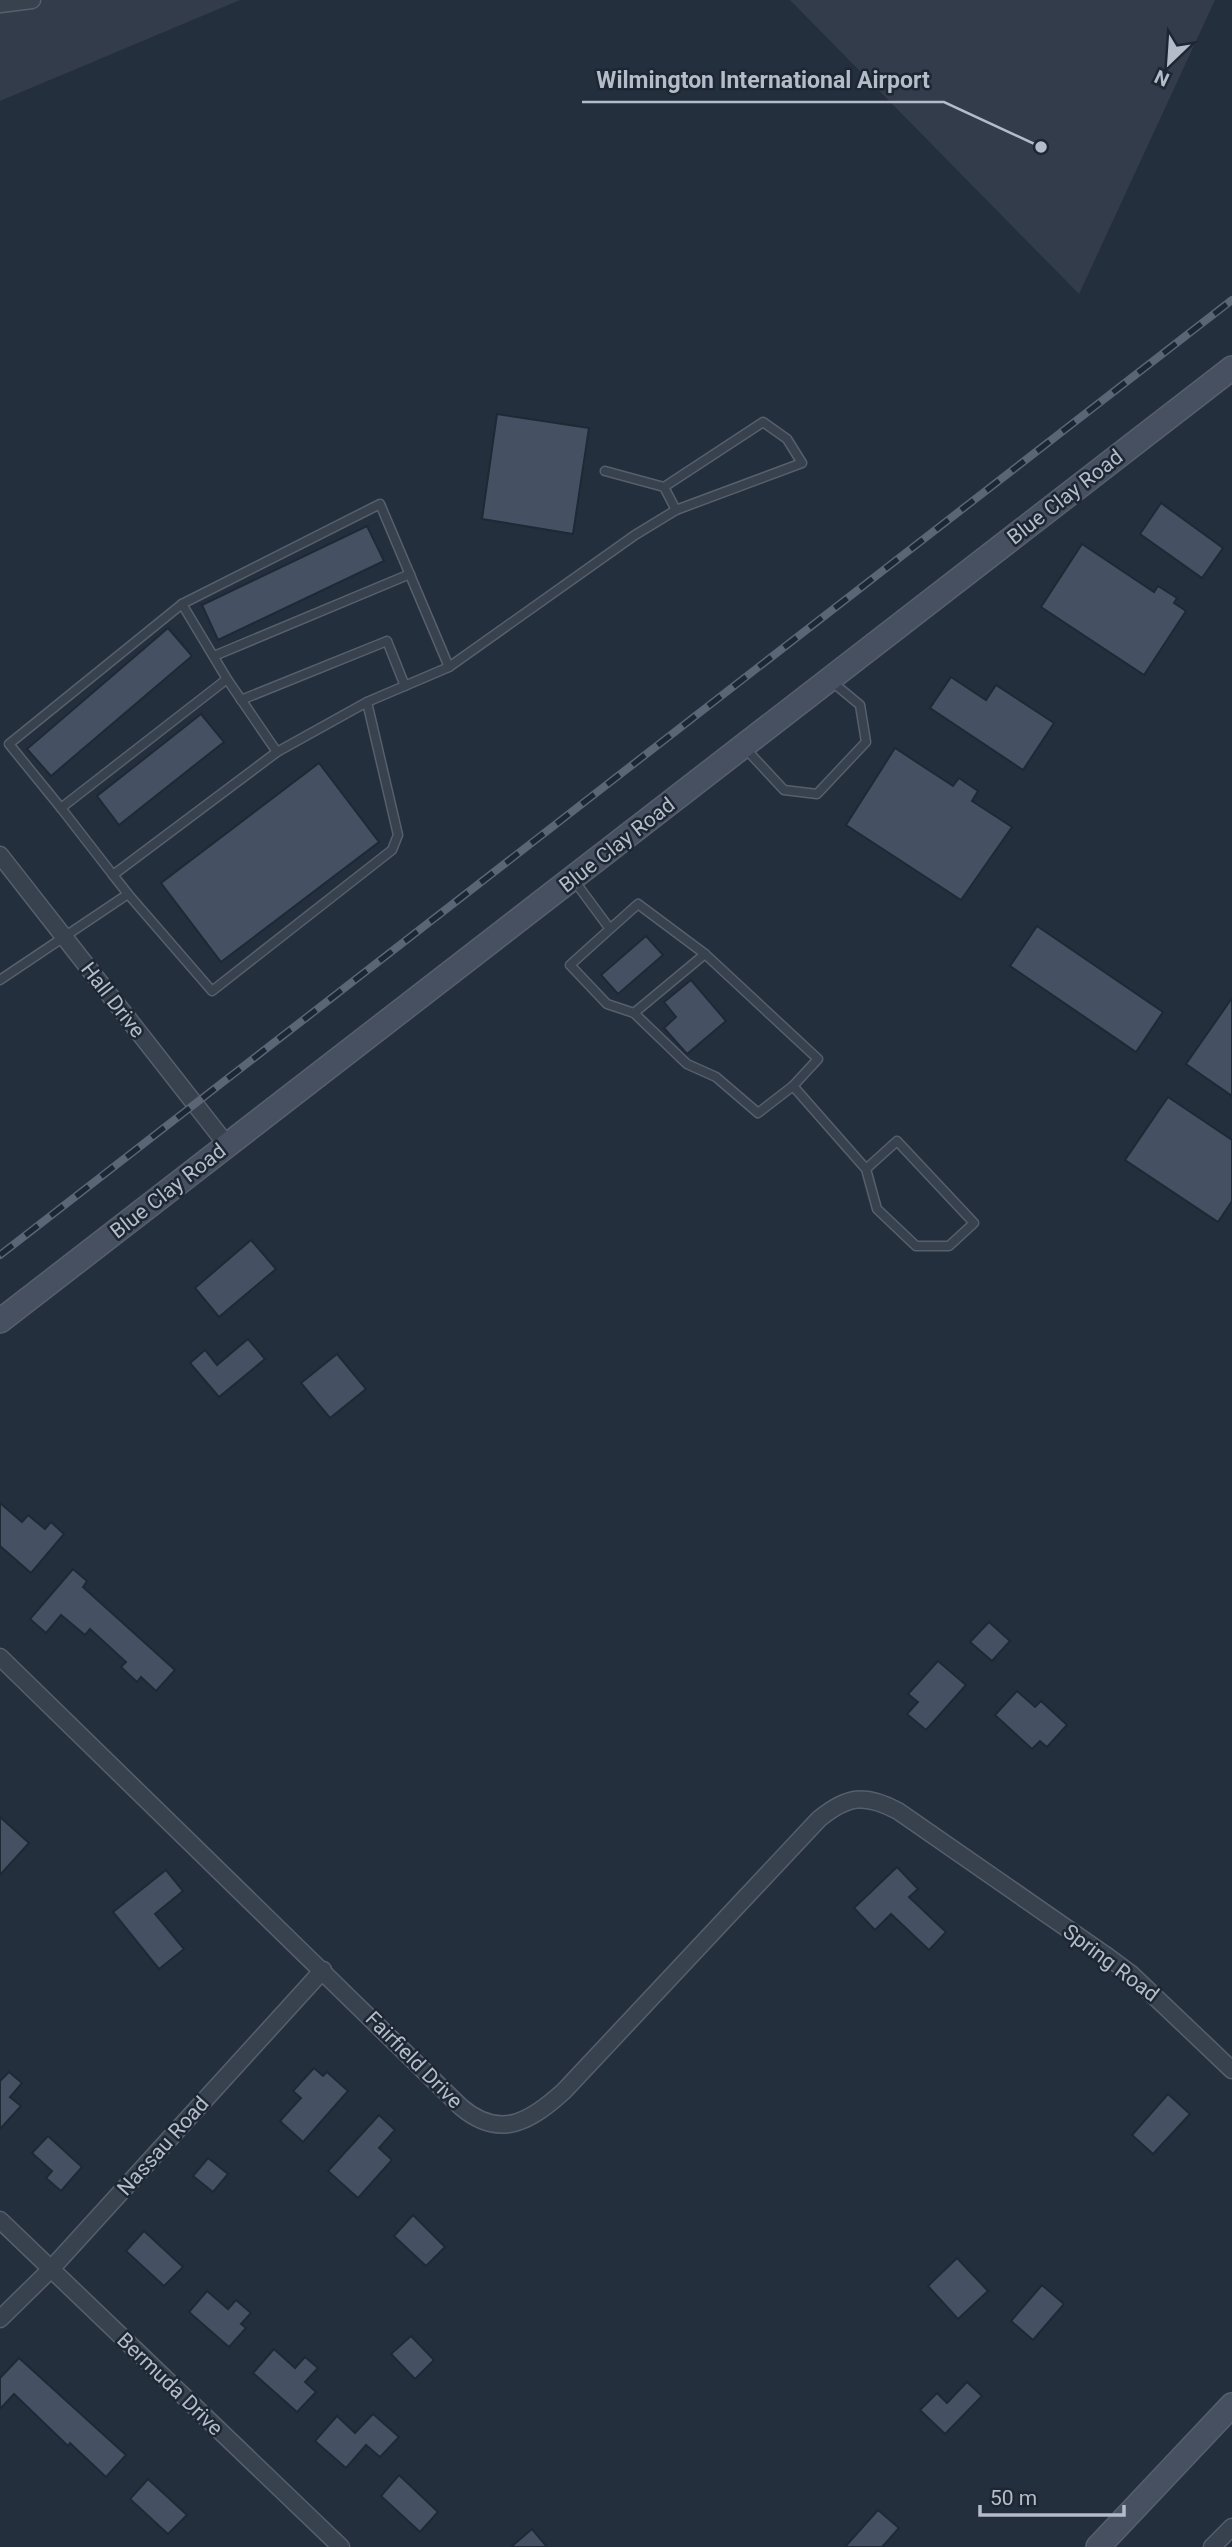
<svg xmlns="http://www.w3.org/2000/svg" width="1232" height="2547" font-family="Roboto,sans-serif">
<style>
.airport{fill:#323c4b}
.building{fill:#455162;stroke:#1f2835;stroke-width:2}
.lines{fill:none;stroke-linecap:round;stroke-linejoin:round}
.lane-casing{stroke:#565f6c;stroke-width:11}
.street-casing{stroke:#565f6c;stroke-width:19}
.secondary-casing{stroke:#565f6c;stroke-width:26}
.lane{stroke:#38414e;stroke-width:8}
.street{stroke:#38414e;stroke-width:16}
.secondary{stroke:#465061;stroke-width:23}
.rail-casing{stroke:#5a6575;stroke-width:8}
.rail{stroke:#1d2633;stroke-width:5;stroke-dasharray:16;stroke-linecap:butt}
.labels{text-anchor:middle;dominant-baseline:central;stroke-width:5;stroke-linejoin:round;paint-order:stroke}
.street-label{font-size:21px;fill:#b4bcc9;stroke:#1d2633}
.leader{fill:none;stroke:#b4bcc9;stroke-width:2.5}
.callout-dot{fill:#b4bcc9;stroke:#1d2633;stroke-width:2.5}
.callout-label{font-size:23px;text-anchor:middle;font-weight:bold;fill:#b4bcc9;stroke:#1d2633;stroke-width:5;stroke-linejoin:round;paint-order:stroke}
</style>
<rect width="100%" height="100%" fill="#242f3e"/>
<!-- airport -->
<g class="airport">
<polygon points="0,0 240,0 0,101"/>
<polygon points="790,0 1215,0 1079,294"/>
</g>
<!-- building -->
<g class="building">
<polygon points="497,414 589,428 573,534 482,519"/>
<polygon points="1161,503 1223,548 1202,578 1140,534"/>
<polygon points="367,526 384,561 218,640 202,605"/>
<polygon points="1082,544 1154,592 1158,586 1177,598 1174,603 1186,611 1144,675 1041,607"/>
<polygon points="168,628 192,656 51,776 27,749"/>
<polygon points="951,677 986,700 996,685 1054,723 1023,770 930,708"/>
<polygon points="201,714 224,742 119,825 97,796"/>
<polygon points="895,748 953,786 959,778 978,791 972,801 1012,827 961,900 846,825"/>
<polygon points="319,763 379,842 221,962 161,883"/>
<polygon points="1037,926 1163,1012 1136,1052 1010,966"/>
<polygon points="646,936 663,955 618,994 601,975"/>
<polygon points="691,980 726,1021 687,1054 664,1028 676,1017 664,1002"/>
<polygon points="1232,998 1232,1096 1186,1064"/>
<polygon points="1168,1097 1232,1140 1232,1201 1218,1222 1125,1160"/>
<polygon points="251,1240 276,1269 219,1317 195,1288"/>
<polygon points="248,1339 265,1359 219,1397 190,1363 205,1350 217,1365"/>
<polygon points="337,1354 366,1389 330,1418 301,1383"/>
<polygon points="0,1503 22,1522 28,1515 45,1529 51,1522 64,1534 31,1573 0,1546"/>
<polygon points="73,1569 87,1581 83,1587 175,1670 156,1691 141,1677 137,1682 121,1667 126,1662 90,1629 85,1635 61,1615 46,1633 30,1619"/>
<polygon points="989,1622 1010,1641 992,1661 970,1642"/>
<polygon points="938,1661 966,1685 926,1730 907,1714 918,1702 908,1694"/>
<polygon points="1017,1691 1035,1707 1041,1701 1067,1725 1047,1747 1040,1741 1032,1749 995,1715"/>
<polygon points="0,1817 29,1843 0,1875"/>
<polygon points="897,1867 918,1889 909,1897 946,1932 929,1950 891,1914 875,1930 854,1908"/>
<polygon points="166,1870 183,1891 155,1914 184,1949 159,1969 113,1912"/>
<polygon points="314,2068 323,2076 327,2072 348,2091 303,2142 280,2121 301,2098 293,2091"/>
<polygon points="9,2072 22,2083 10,2097 21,2106 0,2129 0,2081"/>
<polygon points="1168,2094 1190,2114 1153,2154 1132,2135"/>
<polygon points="379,2115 395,2130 379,2148 392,2160 358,2198 328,2171"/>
<polygon points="48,2136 82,2167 61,2191 46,2178 52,2171 32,2153"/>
<polygon points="208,2158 228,2174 213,2192 193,2176"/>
<polygon points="413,2215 445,2247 426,2266 394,2236"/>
<polygon points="144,2231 183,2267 164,2286 126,2251"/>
<polygon points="957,2258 988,2291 958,2319 928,2286"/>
<polygon points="1042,2285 1064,2304 1033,2340 1011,2321"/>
<polygon points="207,2291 228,2309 236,2300 251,2313 241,2324 246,2328 229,2347 189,2312"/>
<polygon points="411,2336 434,2360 415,2379 391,2354"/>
<polygon points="274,2349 295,2368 305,2357 318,2368 305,2382 316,2392 297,2412 253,2373"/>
<polygon points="19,2358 126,2455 106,2477 70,2443 68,2446 14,2394 0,2409 0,2378"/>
<polygon points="967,2382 982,2396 945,2434 920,2410 937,2393 947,2403"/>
<polygon points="373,2414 399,2437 380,2457 366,2445 346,2468 315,2441 337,2416 355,2433"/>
<polygon points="399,2475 438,2512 420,2532 381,2496"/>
<polygon points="148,2479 187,2515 168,2534 130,2499"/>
<polygon points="878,2510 899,2528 882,2547 845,2547"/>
<polygon points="532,2529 547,2547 511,2547"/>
</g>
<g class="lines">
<!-- lane casing -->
<g class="lane-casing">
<g id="lane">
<polyline points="605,471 664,487 676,510"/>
<polyline points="182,604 380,504 449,667"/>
<polyline points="214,656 410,574"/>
<polyline points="241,700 387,641 405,686"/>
<polyline points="367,702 449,667 635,535 676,510 802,463 787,439 763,422 664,487"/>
<polyline points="744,747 784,790 817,794 866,742 860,705 831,681"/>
<polyline points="61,808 9,744 182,604 227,679"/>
<polyline points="113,875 61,808 227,679 277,752"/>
<polyline points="573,879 610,929 570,965 607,1004 634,1013 705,954 638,904 610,929"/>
<polyline points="0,980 128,894 212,991 392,850 398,835 367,702 277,752 113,875 128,894"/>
<polyline points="634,1013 687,1064 716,1077 758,1113 793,1086 818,1059 705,954"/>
<polyline points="793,1086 866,1169 877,1209 916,1246 949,1246 974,1223 897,1141 866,1169"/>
</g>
</g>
<!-- street casing -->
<g class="street-casing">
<g id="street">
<polyline points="0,4 32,0"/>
<polyline points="0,855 227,1145"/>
<path d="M0 1657 461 2107C501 2141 532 2120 564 2091L819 1819C847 1796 865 1793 898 1811L1104 1954 1131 1974 1232 2070"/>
<polyline points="0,2220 341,2547"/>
<polyline points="0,2319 51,2269 323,1970"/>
<polyline points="1212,2547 1232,2527"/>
</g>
</g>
<!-- secondary casing -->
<g class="secondary-casing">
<g id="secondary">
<polyline points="0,1321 1232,368"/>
<polyline points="1098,2547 1232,2405"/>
</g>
</g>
<!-- lane -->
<use href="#lane" class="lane"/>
<!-- street -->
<use href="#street" class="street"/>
<!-- secondary -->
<use href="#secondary" class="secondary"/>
<!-- rail casing -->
<g class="rail-casing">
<polyline id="rail" points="0,1255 1232,300"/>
</g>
<!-- rail -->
<use href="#rail" class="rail"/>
</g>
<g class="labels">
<!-- street labels -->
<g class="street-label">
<text transform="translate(1065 497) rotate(-38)">Blue Clay Road</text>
<text transform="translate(617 845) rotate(-38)">Blue Clay Road</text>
<text transform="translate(113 1000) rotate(52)">Hall Drive</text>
<text transform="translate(168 1191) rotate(-38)">Blue Clay Road</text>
<text transform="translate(1111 1963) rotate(37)">Spring Road</text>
<text transform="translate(414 2060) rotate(45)">Fairfield Drive</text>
<text transform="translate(163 2146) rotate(-48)">Nassau Road</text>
<text transform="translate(170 2384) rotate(44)">Bermuda Drive</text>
</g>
</g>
<!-- callouts -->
<path class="leader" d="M1041 147L944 102H582"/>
<circle class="callout-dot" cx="1041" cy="147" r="7"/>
<g class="callout-label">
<text x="763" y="88">Wilmington International Airport</text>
</g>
<!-- north arrow -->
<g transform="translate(1169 63) rotate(205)" stroke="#1d2633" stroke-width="5" paint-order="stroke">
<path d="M0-5L12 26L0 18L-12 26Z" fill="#b4bcc9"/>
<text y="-10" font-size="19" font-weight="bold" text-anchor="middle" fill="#b4bcc9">N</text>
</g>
<!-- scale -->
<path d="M980 2505v10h144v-10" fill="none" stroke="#b4bcc9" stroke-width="3.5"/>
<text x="990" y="2505" font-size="21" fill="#b4bcc9" stroke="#1d2633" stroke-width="5" paint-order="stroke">50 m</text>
</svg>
